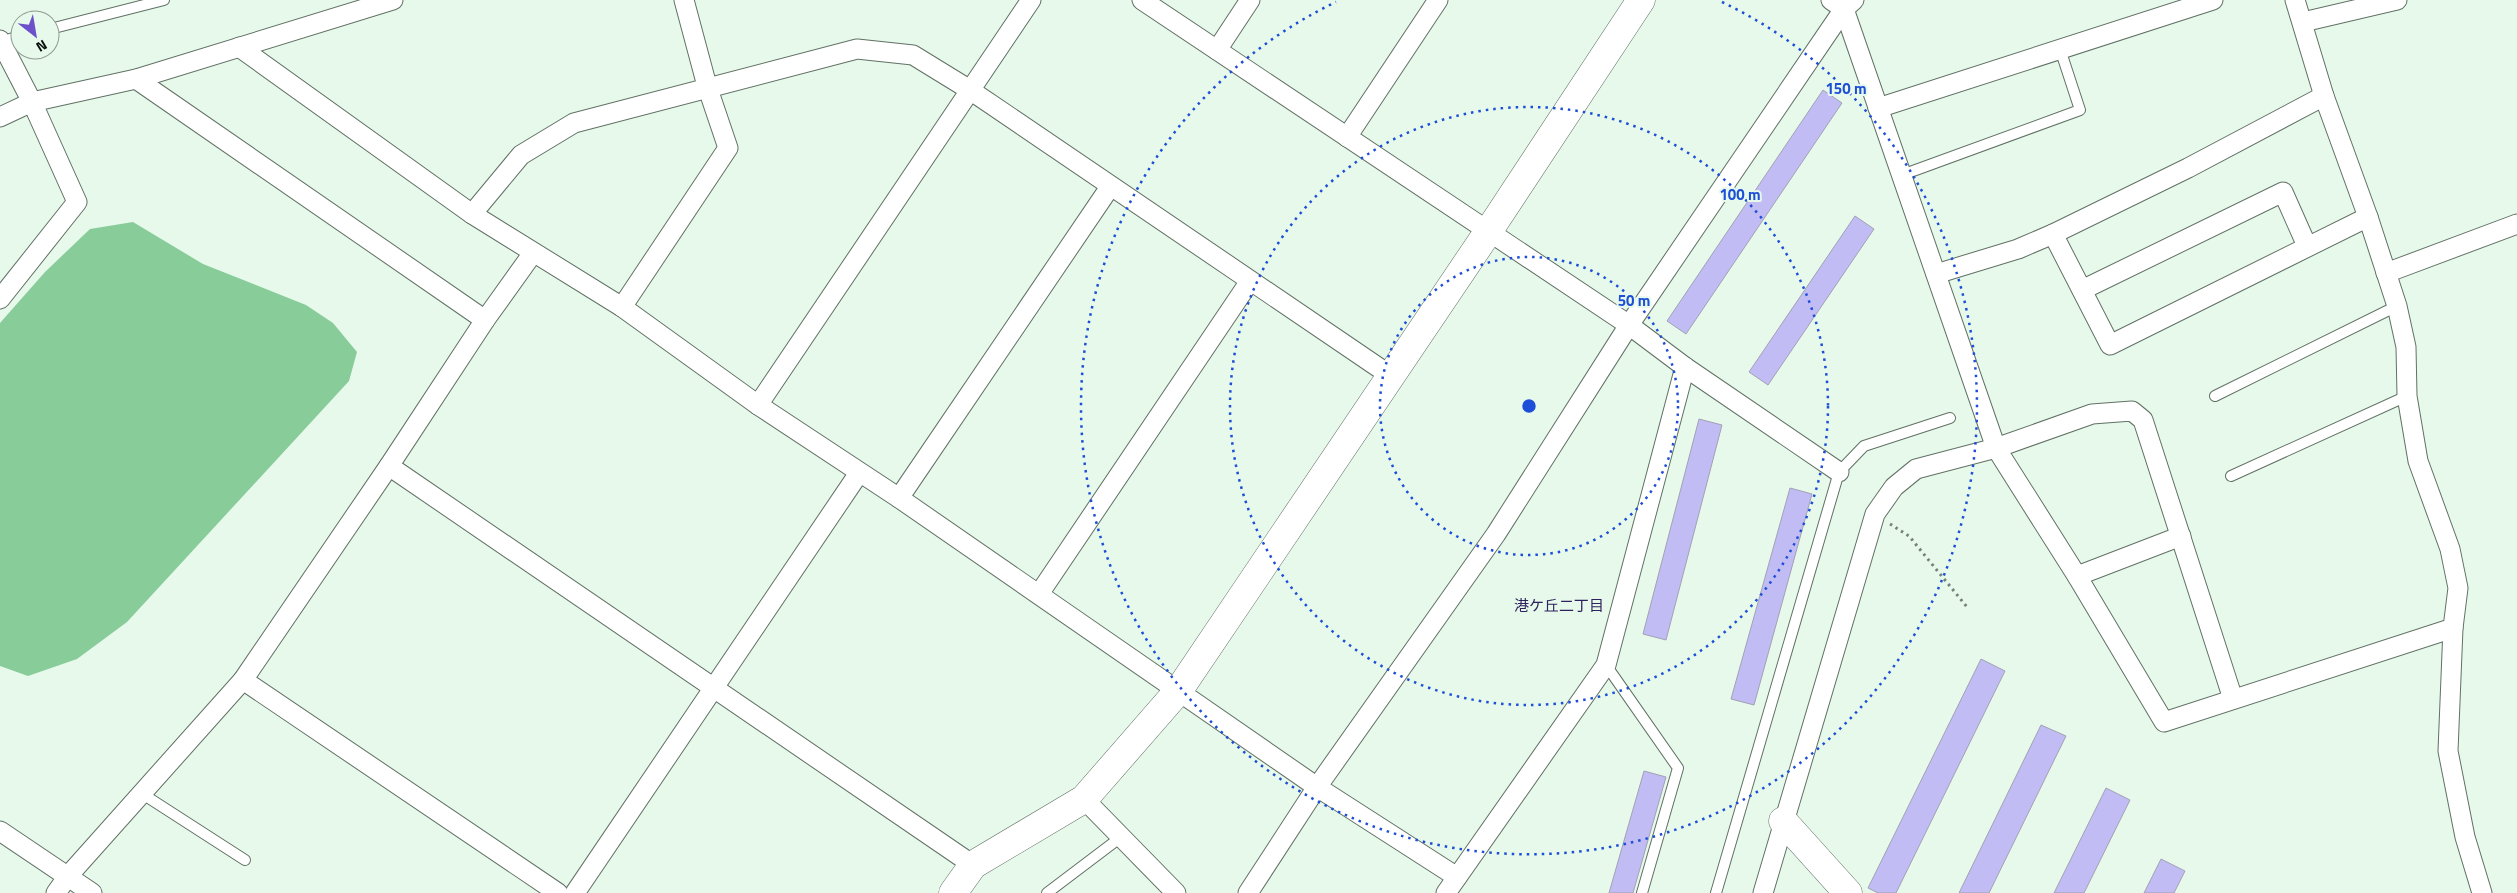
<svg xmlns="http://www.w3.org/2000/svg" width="2517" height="893" font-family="'Titillium Web','Noto Sans JP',sans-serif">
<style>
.forest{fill:#88cc9a}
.building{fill:#c1bcf4;stroke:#a2a1b3}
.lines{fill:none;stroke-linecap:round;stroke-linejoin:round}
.lane-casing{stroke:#617165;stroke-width:12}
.street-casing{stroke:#617165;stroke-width:21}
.secondary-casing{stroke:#617165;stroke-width:29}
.path{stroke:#77837a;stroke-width:3;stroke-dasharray:2.5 4;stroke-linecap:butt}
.lane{stroke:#fff;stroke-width:10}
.street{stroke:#fff;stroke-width:19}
.secondary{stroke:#fff;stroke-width:28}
.ring{fill:none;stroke:#1d4ed8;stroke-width:2.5;stroke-dasharray:2.5 5}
.labels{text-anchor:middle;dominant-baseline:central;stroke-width:4;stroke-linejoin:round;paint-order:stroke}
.neighbourhood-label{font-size:15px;fill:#2e225c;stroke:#e7f9eb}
.centre{fill:#1d4ed8;stroke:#e7f9eb;stroke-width:2.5}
.ring-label{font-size:15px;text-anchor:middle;font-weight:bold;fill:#1d4ed8;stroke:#e7f9eb;stroke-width:4;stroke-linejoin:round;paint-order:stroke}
</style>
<rect width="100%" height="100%" fill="#e7f9eb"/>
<!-- forest -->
<polygon class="forest" points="133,222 203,264 306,305 333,323 357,352 349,381 127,622 77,659 28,676 0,666 0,323 45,272 90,229"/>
<!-- building -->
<g class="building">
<polygon points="1823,90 1842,103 1686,334 1667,321"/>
<polygon points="1855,216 1874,229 1768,385 1749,372"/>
<polygon points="1699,419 1722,425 1666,640 1643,634"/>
<polygon points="1790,488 1812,494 1754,705 1731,699"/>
<polygon points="1981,659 2005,671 1896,893 1878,893 1868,888"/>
<polygon points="2041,725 2066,736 1989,893 1959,893"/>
<polygon points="1644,771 1666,777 1633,893 1609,893"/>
<polygon points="2106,788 2130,800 2084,893 2054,893"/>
<polygon points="2161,859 2185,871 2174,893 2144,893"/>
</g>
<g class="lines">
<!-- lane casing -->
<g class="lane-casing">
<g id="lane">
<polyline points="50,29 164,0"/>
<polyline points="0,42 20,36"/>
<polyline points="1902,175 2080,110 2060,49"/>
<polyline points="2215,396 2397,306"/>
<polyline points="2231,476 2407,396"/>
<polyline points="1606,665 1678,768 1642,893"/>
<polyline points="141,793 245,860"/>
<polyline points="1047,893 1121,837"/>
<polyline points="1716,893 1839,472 1864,446 1950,418"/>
</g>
</g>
<!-- street casing -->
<g class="street-casing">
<g id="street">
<polyline points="1142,0 1629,325 1685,367 1839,472"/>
<polyline points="1831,0 1844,9 1996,448 2077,576 2164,722 2453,628 2448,751 2465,837 2482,893"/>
<polyline points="2295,0 2324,96 2368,217 2397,306 2406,347 2407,396 2418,461 2450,549 2458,588 2453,628"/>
<polyline points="2303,22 2397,0"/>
<polyline points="0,40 32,102 77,202 0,299"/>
<polyline points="239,47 472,214 622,307 758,405 899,498 1317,787 1457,877"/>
<polyline points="1217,50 1250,0"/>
<polyline points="136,79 485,320"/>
<polyline points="1878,108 2213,0"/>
<polyline points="0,117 32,102 136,79 393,0"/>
<polyline points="1347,137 1438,0"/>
<polyline points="472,214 521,155 574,123 857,49 913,55 970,90 1391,376"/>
<polyline points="2053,234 2110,345 2368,217"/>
<polyline points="2386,273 2517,224"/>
<polyline points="1936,274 2018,249 2053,234 2188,168 2324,96"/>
<polyline points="2082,290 2283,192 2307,246"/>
<polyline points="622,307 728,148 707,86 684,0"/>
<polyline points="758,405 1031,0"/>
<polyline points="389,466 973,865"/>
<polyline points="899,498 1110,187"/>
<polyline points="2077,576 2181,536"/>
<polyline points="1039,594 1250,281"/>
<polyline points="243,680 558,893"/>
<polyline points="1084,799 1176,893"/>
<polyline points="0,831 92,893"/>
<polyline points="56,893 68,876 243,680 389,466 485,320 533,253"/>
<polyline points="575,893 859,473"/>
<polyline points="1248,893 1317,787 1496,534 1629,325 1844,9 1854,0"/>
<polyline points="1446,893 1606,665 1685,367"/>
<polyline points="1763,893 1875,514 1894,487 1916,469 1996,448 2092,414 2132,411 2143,420 2233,699"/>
</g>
</g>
<!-- secondary casing -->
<g class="secondary-casing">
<g id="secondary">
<polyline points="1783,821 1848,893"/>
<polyline points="953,893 973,865 1084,799 1179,690 1488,232 1641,0"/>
</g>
</g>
<!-- path -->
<polyline class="path" points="1890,524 1909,536 1967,607"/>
<!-- lane -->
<use href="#lane" class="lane"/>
<!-- street -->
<use href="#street" class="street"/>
<!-- secondary -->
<use href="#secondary" class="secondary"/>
</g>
<!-- distance rings -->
<g class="ring">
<circle cx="1529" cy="406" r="149"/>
<circle cx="1529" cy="406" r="299"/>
<path d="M1722 2A448 448 0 1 1 1336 2"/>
</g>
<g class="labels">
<!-- neighbourhood labels -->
<g class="neighbourhood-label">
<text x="1559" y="605">港ケ丘二丁目</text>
</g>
</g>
<circle cx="1529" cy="406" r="8" class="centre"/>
<g class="ring-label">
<text x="1846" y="94">150 m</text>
<text x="1740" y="200">100 m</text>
<text x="1634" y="306">50 m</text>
</g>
<!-- north arrow -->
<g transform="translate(35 35) rotate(149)"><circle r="24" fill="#e7f9eb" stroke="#8e9b91"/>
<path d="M0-4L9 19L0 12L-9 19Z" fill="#6c51cb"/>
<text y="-8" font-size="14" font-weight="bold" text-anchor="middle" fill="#080e09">N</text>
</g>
</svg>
